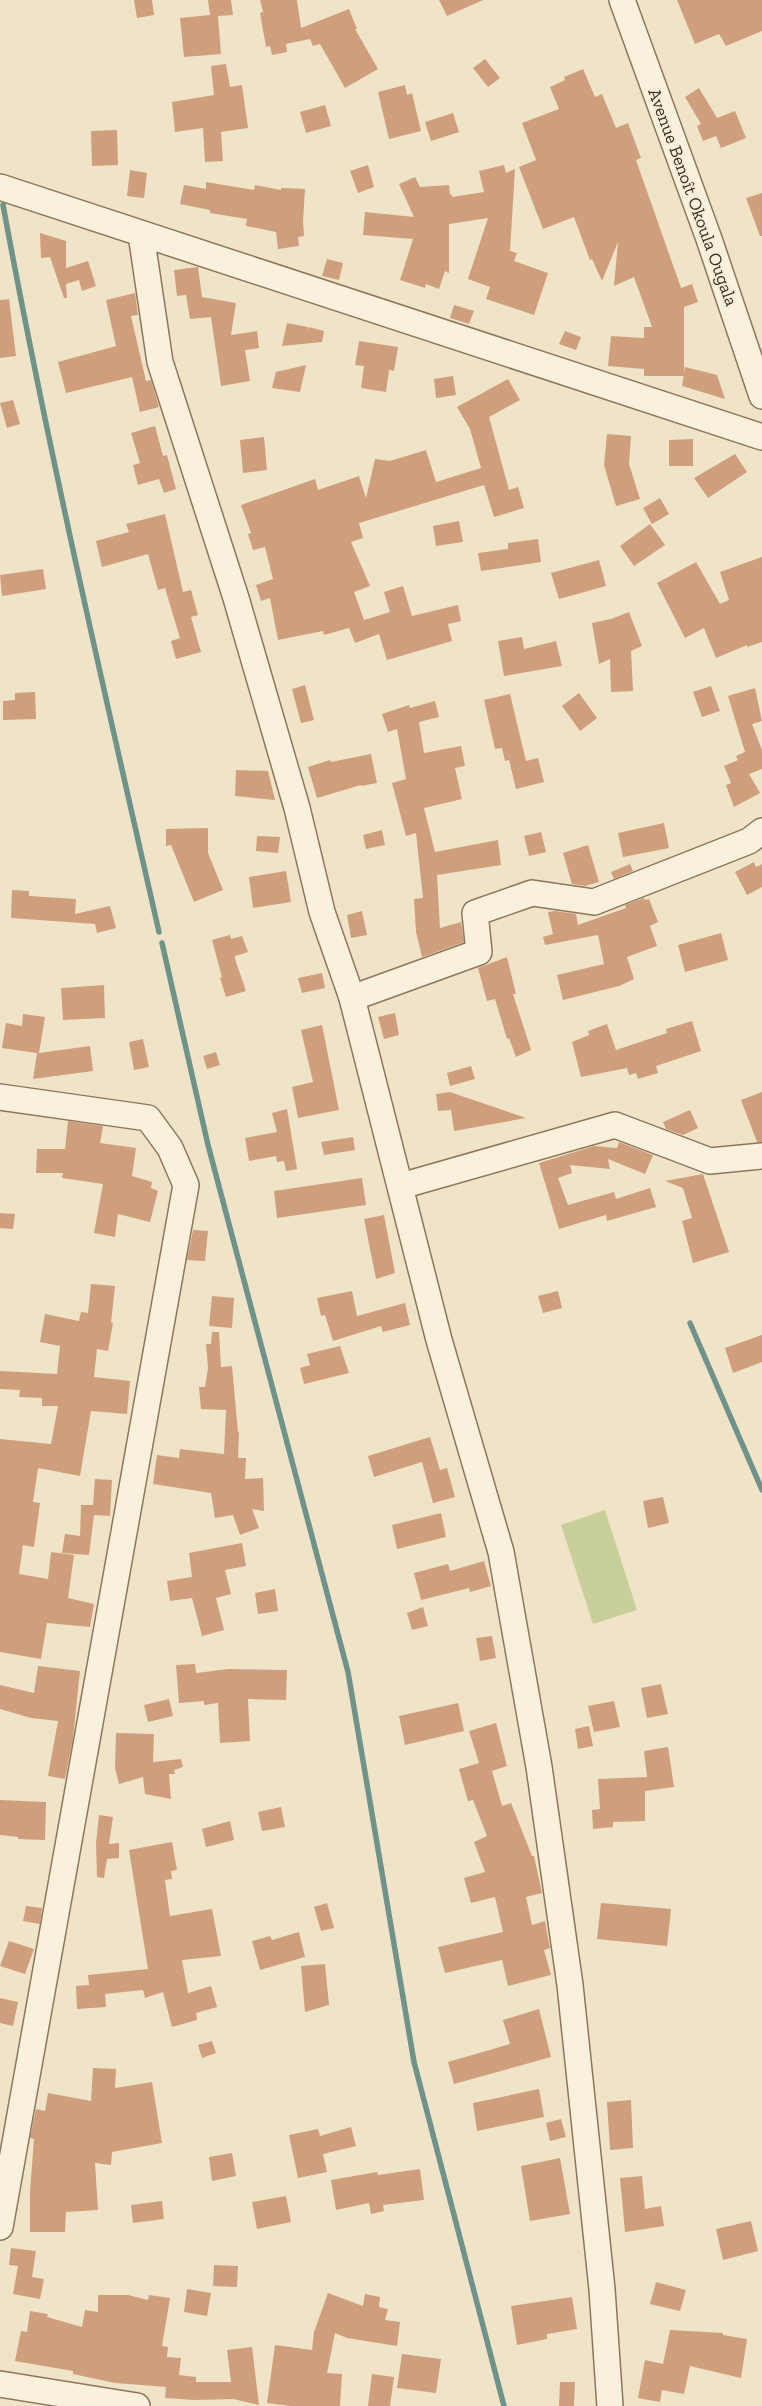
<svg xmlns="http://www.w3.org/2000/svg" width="762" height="2406" font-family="'Zilla Slab',serif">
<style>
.green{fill:#c9cf9b}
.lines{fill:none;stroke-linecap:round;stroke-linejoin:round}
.stream{stroke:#6f938a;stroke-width:5.5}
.building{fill:#cf9f7d}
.minor-casing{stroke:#8d765c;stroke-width:28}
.minor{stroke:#faf1dc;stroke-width:25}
.labels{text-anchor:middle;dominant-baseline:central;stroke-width:4;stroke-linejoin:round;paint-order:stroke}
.street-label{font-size:18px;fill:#3d2e20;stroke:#f7eed8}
</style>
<rect width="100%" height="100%" fill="#f0e4c8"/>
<!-- green -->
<polygon class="green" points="605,1510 637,1610 593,1624 561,1525"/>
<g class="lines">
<!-- stream -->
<g class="stream">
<path d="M3 205C48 449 104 690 159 932"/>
<polyline points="162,943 208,1145 348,1672 414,2062 504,2406"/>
<polyline points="690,1323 762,1490"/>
</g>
</g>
<!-- building -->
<g class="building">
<polygon points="134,0 152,0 154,15 137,18"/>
<polygon points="208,0 231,0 233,15 218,16 221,54 184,57 180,18 210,15"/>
<polygon points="260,0 297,0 301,28 349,9 357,29 355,29 378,69 345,88 320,44 313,46 310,39 286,44 287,52 272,55 270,46 266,47 260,13 263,12"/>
<polygon points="439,0 483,0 447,16"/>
<polygon points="677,0 762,0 762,31 726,46 719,34 695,44"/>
<polygon points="485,59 500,78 488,87 473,68"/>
<polygon points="226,64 230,87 242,85 248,128 221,132 223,161 205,162 203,128 175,132 172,102 214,95 211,66"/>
<polygon points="583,69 595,97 602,94 616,128 628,123 641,158 636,160 681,288 692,284 698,302 684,307 684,376 644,376 644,369 608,366 611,336 644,338 644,327 652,327 634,277 614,286 618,242 602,281 592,259 590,260 574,217 543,229 519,167 536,160 522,123 559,109 550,87 565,80 564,77"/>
<polygon points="405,85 407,95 412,93 421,131 389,139 378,92"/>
<polygon points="699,88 717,118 735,111 746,138 721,148 716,136 703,141 697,126 701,124 685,97"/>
<polygon points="325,105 331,126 306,133 300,112"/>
<polygon points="453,113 459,132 431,141 425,122"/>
<polygon points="117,130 118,165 92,166 91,131"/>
<polygon points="368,165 374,187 358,193 350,171"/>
<polygon points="504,165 506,173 515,169 510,251 517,253 514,261 548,273 534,315 486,299 490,287 468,279 488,218 449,224 449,273 445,271 439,289 426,284 425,288 400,280 413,239 363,235 365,212 414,217 399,184 415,177 420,187 449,185 450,195 452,194 452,197 484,192 479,171"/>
<polygon points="130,170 147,173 144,198 127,196"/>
<polygon points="206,182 254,190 255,185 281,190 281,188 305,189 303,222 304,236 298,237 299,246 278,249 276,232 246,226 247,219 210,213 210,210 180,204 184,185 206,189"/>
<polygon points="762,193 762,236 760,236 746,198"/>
<polygon points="40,233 66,241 66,268 88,261 96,286 82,291 79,280 66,284 67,298 64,298 50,257 41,258"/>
<polygon points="327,259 343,263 339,280 322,276"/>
<polygon points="198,267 202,297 236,303 231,335 257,331 259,348 245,350 250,381 221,386 211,317 190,319 186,295 177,296 174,270"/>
<polygon points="135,293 138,315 131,316 146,381 151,380 159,407 140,412 132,377 66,393 58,362 116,346 106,300"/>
<polygon points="9,299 16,356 0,358 0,300"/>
<polygon points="454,305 474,311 469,324 450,318"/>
<polygon points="287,323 308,327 309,330 309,327 324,331 322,342 282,346"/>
<polygon points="565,331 581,337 576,350 559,344"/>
<polygon points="359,341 398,347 394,371 389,370 386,392 361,388 364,366 355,365"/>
<polygon points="306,365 300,392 272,388 276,372"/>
<polygon points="685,367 717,375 725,399 682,386"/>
<polygon points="453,376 456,395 436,398 434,379"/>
<polygon points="508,379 520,400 489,417 509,490 518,487 524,508 494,517 484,485 359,523 363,538 351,542 370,586 354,592 364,620 390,612 384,592 403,586 412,616 458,605 461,621 448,624 452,641 387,660 379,634 355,643 349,628 324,635 323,631 278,640 270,598 261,601 256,585 273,579 265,547 253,550 248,534 251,533 241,505 315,479 318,490 359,476 366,498 375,459 390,461 426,450 436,482 481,468 470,429 457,407"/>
<polygon points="13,400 20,424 7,428 0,403"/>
<polygon points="155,426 163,456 167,455 176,489 164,493 159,479 138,485 133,465 140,463 131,433"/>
<polygon points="607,434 631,436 629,464 640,499 616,506 604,465"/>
<polygon points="264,437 267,470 243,473 240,440"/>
<polygon points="693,439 693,466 669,466 669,440"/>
<polygon points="735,454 747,472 708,498 694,478"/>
<polygon points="660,498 669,514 652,524 643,508"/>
<polygon points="165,514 183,592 191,590 198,615 191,617 201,652 176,659 171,641 180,638 165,588 158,590 148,554 102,567 96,541 129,532 126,524"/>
<polygon points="459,521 463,542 436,546 433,526"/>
<polygon points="650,524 665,545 634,566 620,546"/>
<polygon points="538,539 541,562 481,571 478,553 508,549 508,543"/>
<polygon points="762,557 762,642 747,647 747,645 716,658 704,628 685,638 657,583 696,562 720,604 729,600 720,572"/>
<polygon points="599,560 606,586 559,599 551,573"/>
<polygon points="43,569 46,589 2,596 0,575"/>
<polygon points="629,612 642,646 631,651 633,691 611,692 610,659 599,664 592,623 611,619"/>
<polygon points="522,637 524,649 556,641 562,666 504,676 498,641"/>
<polygon points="305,685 314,720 301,723 292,689"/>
<polygon points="711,686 720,711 702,717 693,692"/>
<polygon points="755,688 762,721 752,724 762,750 762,769 749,774 760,793 734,807 726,785 731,783 724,766 738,760 736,756 745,752 728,696"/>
<polygon points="35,692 36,719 3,720 3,701 15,700 15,693"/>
<polygon points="579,693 597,718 580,731 562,706"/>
<polygon points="510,694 526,761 538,758 544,782 516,789 509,760 505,761 502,748 495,749 484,700"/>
<polygon points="435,701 439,717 419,722 424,753 461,746 465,766 455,768 462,799 424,808 435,852 498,840 501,865 437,875 440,928 461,922 464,942 422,957 416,932 414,899 423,898 416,833 406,836 392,783 406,779 397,729 388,732 382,714 409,705 410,708"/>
<polygon points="371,754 377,783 361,786 361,785 317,798 308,767 330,760 331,762"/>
<polygon points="236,770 268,771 275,800 235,796"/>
<polygon points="664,823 669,848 623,857 618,833"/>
<polygon points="208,828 208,853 223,890 194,902 171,845 166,846 166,829"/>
<polygon points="382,830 385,845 366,849 363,835"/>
<polygon points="541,832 546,852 529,856 524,836"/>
<polygon points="257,836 280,837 278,853 256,851"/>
<polygon points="588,845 599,882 585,886 572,884 563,853"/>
<polygon points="754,862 756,867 762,864 762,887 747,895 735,872"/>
<polygon points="630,864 633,871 614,879 611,872"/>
<polygon points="286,871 291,902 253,908 249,877"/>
<polygon points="12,890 29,891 29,896 76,899 75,914 110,906 116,928 97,933 95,924 11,918"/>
<polygon points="644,898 645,900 649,899 658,922 650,926 657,946 627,957 634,979 619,986 563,1000 557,975 604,964 598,935 545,945 543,937 553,934 548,912 555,911 576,914 578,925 626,908 625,905"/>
<polygon points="362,911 367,935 351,938 347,915"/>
<polygon points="721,933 728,960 685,972 678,945"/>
<polygon points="230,935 231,939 242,936 248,952 235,956 235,959 246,991 226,997 220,978 222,977 212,940"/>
<polygon points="507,957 516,994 513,994 531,1050 516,1057 509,1038 507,1039 495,999 487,1001 478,968"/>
<polygon points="322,973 325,988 302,993 298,978"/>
<polygon points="104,985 105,1018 63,1020 61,988"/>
<polygon points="395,1013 399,1035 384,1039 378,1017"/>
<polygon points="23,1014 45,1017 39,1053 90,1046 93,1071 33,1079 37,1053 2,1048 6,1023 22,1026"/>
<polygon points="692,1021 701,1051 656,1066 658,1073 638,1079 636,1073 629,1075 627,1068 581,1077 572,1042 589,1035 588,1031 607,1024 616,1050 667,1033 666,1029"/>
<polygon points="322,1025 339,1110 298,1118 292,1087 313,1082 301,1030"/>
<polygon points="143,1039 149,1067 134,1070 129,1042"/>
<polygon points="216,1052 220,1065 207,1069 203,1056"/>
<polygon points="471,1066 475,1079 450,1086 447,1073"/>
<polygon points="450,1092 526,1118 454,1131 451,1110 438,1111 436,1094"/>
<polygon points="762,1092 762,1142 757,1142 741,1100"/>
<polygon points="287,1109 297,1169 286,1171 284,1161 277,1162 276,1156 249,1161 245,1138 277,1132 272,1113"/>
<polygon points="690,1110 698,1128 683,1135 666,1129 663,1122"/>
<polygon points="68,1121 103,1126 100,1143 136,1148 132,1176 152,1182 151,1188 158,1191 150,1222 118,1214 115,1237 94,1233 103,1184 62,1178 63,1173 36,1173 37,1149 65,1149"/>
<polygon points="353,1137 355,1150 324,1155 321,1142"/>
<polygon points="619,1142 653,1155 645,1174 608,1159 610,1169 570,1165 572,1173 558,1178 568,1205 614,1192 616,1199 650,1188 656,1207 607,1221 606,1215 559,1229 539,1163 594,1146 617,1148"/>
<polygon points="703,1174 729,1252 693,1263 682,1221 692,1218 683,1188 665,1181"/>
<polygon points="362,1178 366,1205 277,1218 274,1191"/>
<polygon points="0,1213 15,1214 13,1229 0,1228"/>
<polygon points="384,1215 395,1273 376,1279 364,1219"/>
<polygon points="193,1230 208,1231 205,1261 187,1260"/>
<polygon points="91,1284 115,1286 111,1323 113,1323 108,1351 97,1349 94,1377 130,1381 127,1414 91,1411 80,1476 38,1468 33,1502 40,1503 34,1547 23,1545 19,1574 48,1579 51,1552 74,1555 68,1598 94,1604 90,1627 47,1623 41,1659 0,1652 0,1439 51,1444 58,1406 42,1406 42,1398 19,1397 20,1390 0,1389 0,1371 57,1374 60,1346 40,1342 45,1314 79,1321 81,1312 88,1313"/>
<polygon points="352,1291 357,1316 405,1303 410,1325 383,1332 381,1326 333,1341 325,1315 321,1316 317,1298"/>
<polygon points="558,1291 562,1308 543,1313 538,1296"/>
<polygon points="212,1296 234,1298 232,1328 209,1326"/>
<polygon points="212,1332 219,1332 221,1367 232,1366 238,1432 239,1432 238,1458 246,1458 245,1479 263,1478 264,1511 252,1509 259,1528 240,1535 233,1515 215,1518 211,1493 153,1484 157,1455 179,1458 180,1449 224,1454 226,1410 201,1409 199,1387 205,1387 208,1368 206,1344 211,1344"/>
<polygon points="762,1335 762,1362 733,1373 725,1348"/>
<polygon points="340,1346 349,1373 304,1384 300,1368 310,1365 307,1354"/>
<polygon points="430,1437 440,1470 447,1468 455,1497 433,1503 422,1462 374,1477 368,1456"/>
<polygon points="95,1479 112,1480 110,1516 94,1515 89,1555 62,1553 65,1534 80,1536 81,1505 93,1505"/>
<polygon points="663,1497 669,1523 648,1528 643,1501"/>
<polygon points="441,1513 446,1537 397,1549 392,1525"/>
<polygon points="242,1543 246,1566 225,1570 231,1594 216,1598 224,1630 202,1636 192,1598 170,1601 167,1581 192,1577 189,1553"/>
<polygon points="484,1561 491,1586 470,1592 469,1588 421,1600 414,1573 448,1564 450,1571"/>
<polygon points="275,1589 278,1611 258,1614 255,1593"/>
<polygon points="423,1607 428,1626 412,1630 407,1613"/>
<polygon points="492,1636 496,1658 480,1661 476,1638"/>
<polygon points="195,1664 196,1673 229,1669 287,1670 286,1700 248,1699 250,1741 220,1743 218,1703 204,1705 204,1701 179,1703 176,1665"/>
<polygon points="38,1666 80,1671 73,1738 65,1779 48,1776 58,1721 31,1718 0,1709 0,1685 34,1693"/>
<polygon points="661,1684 668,1714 647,1718 641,1688"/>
<polygon points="169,1699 173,1716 148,1722 144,1705"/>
<polygon points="614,1701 620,1727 594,1732 588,1706"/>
<polygon points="458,1703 464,1731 405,1745 399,1716"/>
<polygon points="496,1723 507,1766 492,1771 502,1806 511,1803 532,1856 534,1856 542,1893 526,1897 532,1925 545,1921 550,1948 544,1950 551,1975 508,1986 502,1960 445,1973 438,1947 503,1932 495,1897 471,1903 464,1878 485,1872 474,1842 487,1836 473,1800 468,1801 459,1769 479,1763 469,1731"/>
<polygon points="589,1726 593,1746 578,1749 575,1729"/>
<polygon points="116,1733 154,1734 153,1762 181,1759 183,1767 174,1770 175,1774 169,1774 171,1799 145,1794 143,1777 119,1784 115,1768"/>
<polygon points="668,1747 674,1787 645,1791 645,1821 613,1822 613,1827 593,1829 592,1810 600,1809 598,1779 647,1777 644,1751"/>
<polygon points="0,1800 46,1802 45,1840 18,1839 18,1837 0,1835"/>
<polygon points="281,1807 285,1827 262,1831 258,1812"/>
<polygon points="99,1815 113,1817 109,1844 119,1843 119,1858 107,1859 104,1878 97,1877 96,1843"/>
<polygon points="230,1821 234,1840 206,1847 202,1829"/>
<polygon points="172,1842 177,1870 171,1871 172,1879 165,1880 170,1916 212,1909 221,1956 182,1960 188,1993 211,1986 217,2007 196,2013 197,2020 172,2027 163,1992 145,1998 143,1990 105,1994 106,2007 77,2009 76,1986 89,1985 88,1975 148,1969 129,1850"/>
<polygon points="327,1903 334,1928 321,1931 314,1907"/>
<polygon points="601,1903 671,1909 667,1946 597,1939"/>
<polygon points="26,1906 42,1908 40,1924 23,1921"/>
<polygon points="299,1932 305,1957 260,1970 252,1941 270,1936 272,1940"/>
<polygon points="9,1941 34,1949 25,1974 0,1966"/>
<polygon points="325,1964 329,2005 305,2012 301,1966"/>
<polygon points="0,1998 18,2002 13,2026 0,2023"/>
<polygon points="539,2009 551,2057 454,2084 448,2062 510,2044 503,2020"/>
<polygon points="212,2041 216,2053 202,2058 198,2045"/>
<polygon points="93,2068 116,2069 115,2088 152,2082 162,2143 112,2152 111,2165 95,2163 98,2210 66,2212 65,2232 30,2232 30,2191 34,2139 30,2138 36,2109 45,2111 48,2093 91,2101"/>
<polygon points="539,2089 544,2117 477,2131 473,2103"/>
<polygon points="631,2100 633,2148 610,2150 607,2102"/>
<polygon points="561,2119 566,2137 550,2141 546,2123"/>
<polygon points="351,2127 356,2146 323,2154 327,2172 298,2178 289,2135 318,2129 320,2136"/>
<polygon points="232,2153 236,2176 212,2181 209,2157"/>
<polygon points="560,2158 570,2214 530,2221 521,2166"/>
<polygon points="420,2169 424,2200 383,2205 384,2211 371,2214 369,2203 336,2210 331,2180 377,2172 378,2175"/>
<polygon points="642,2176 645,2209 661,2206 664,2226 625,2232 620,2178"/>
<polygon points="286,2196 291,2222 257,2229 252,2202"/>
<polygon points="162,2201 164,2219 133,2223 131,2205"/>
<polygon points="751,2221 758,2251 723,2260 716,2229"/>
<polygon points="11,2248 36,2251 32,2277 44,2279 40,2299 13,2294 18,2266 9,2265"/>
<polygon points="214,2265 238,2266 237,2287 213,2286"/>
<polygon points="656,2282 686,2290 680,2311 650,2304"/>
<polygon points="187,2289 211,2293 207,2316 184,2312"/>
<polygon points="328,2293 363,2306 365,2294 380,2297 379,2307 388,2309 385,2320 400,2322 397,2346 347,2338 335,2333 327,2373 342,2374 340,2406 291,2406 267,2403 275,2345 312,2350 314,2332"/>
<polygon points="98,2295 128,2295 148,2300 149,2295 170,2298 162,2346 168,2347 167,2357 181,2358 179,2375 196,2377 196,2382 231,2382 227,2350 252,2347 259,2405 233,2399 194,2400 165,2398 166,2387 115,2383 73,2374 73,2371 15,2361 21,2331 27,2332 30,2311 48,2314 47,2317 82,2327 85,2310 98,2312"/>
<polygon points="572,2297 577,2329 547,2334 547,2339 517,2345 511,2306"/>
<polygon points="670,2330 723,2333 723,2335 747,2339 741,2378 690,2366 684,2394 662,2390 660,2402 638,2398 645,2360 663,2364"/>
<polygon points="402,2354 441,2359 436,2393 397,2388"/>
<polygon points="372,2374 394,2377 390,2406 368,2406"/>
<polygon points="560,2382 575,2382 574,2406 559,2406"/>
</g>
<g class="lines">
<!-- minor casing -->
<g class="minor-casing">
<g id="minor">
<polyline points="622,0 709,239 762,396"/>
<polyline points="0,187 762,437"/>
<polyline points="141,234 160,362 236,598 297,808 322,912 352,998 439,1340 501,1552 539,1767 570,1985 602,2289 610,2406"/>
<polyline points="352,998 479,952 475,913 532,893 594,902 749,841 762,831"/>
<polyline points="0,1097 148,1118 170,1148 186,1185 0,2227"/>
<polyline points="401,1186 615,1125 710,1161 762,1156"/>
<polyline points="0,2384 137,2406"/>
</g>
</g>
<!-- minor -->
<use href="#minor" class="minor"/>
</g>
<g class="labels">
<!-- street labels -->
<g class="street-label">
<text transform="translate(693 197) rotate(70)">Avenue Benoît Okoula Ougala</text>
</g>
</g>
</svg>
